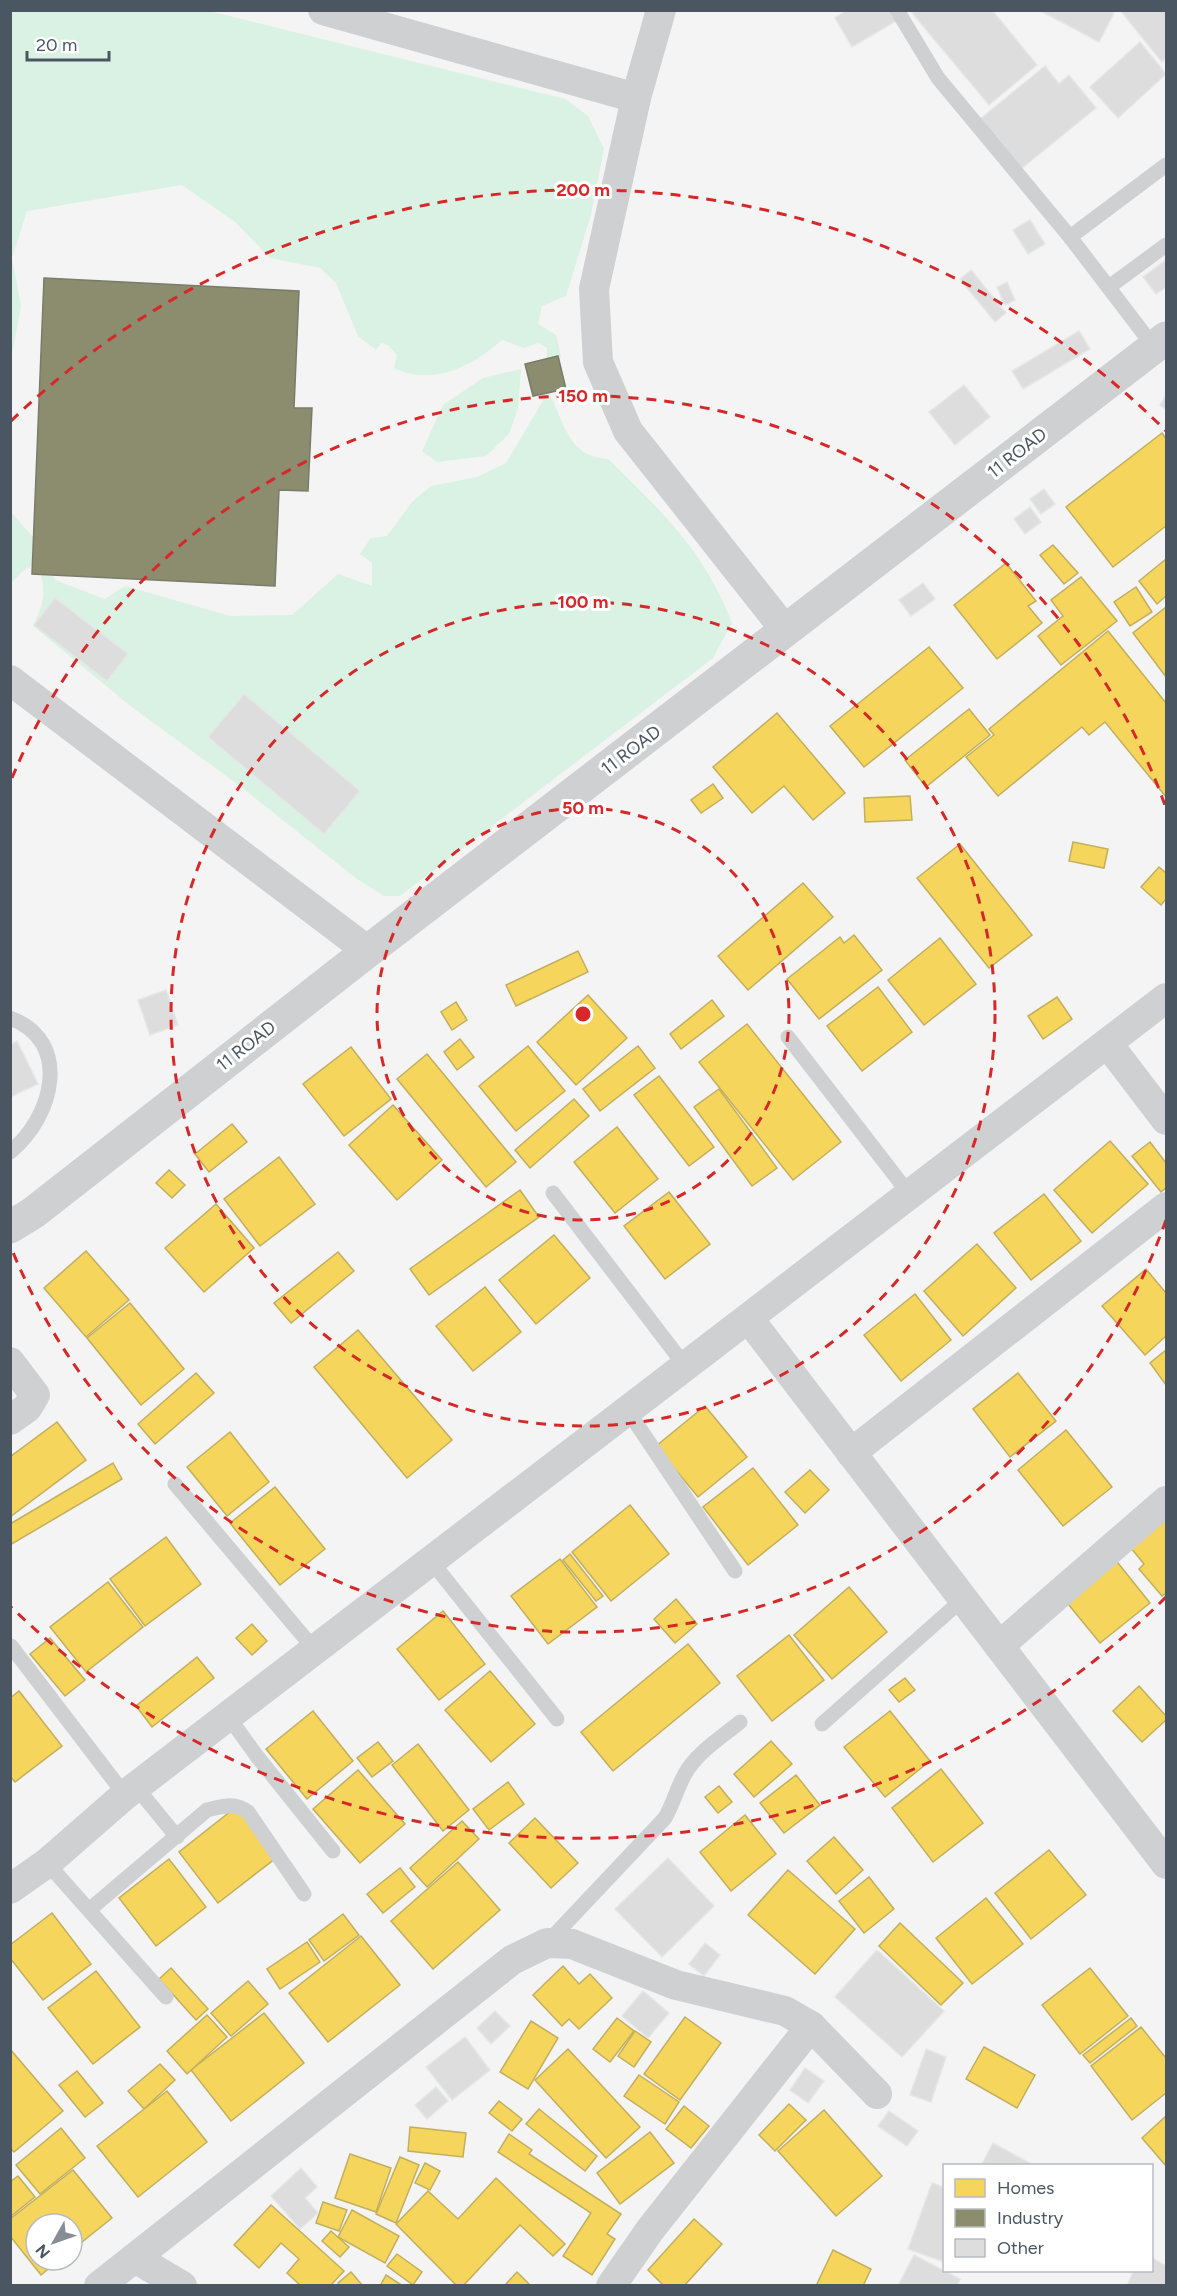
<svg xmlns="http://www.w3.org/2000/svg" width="1177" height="2296" font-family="Figtree,sans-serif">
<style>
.green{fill:#d9f2e3}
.homes{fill:#f6d55c;stroke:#c2af5e;stroke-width:1.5}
.industry{fill:#8c8c6e;stroke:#787c6a;stroke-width:1.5}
.building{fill:#ddddde;stroke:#e5e6e7;stroke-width:1.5}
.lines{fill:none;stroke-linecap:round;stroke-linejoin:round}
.service{stroke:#ced0d2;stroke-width:15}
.minor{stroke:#ced0d2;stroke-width:30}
.tertiary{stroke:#ced0d2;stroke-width:33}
.ring{fill:none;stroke:#d62828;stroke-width:3;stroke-dasharray:10 8}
.labels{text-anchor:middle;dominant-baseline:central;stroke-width:6;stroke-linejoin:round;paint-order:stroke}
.street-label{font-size:18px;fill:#4a5661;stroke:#fff}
.centre{fill:#d62828;stroke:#fff;stroke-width:3}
.ring-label{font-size:18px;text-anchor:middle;font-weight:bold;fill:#d62828;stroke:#fff;stroke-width:6;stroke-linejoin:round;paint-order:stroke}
</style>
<rect width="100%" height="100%" fill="#f4f4f4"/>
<!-- green -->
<g class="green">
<path d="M11 11H209L565 99 588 116 604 149 591 215 566 296 542 306 538 324 556 335 561 356 548 390C564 422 568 457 608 459 662 512 704 550 732 623L713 658 400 896H384L357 879 240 786 133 708 33 626C45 600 47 590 37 563L24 570 11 583V512L34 538 55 580 105 599 125 586 230 616 292 615 338 574 372 586V563L360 554 371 538 387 536 412 502 431 486 477 477 506 463 544 399 547 348 538 343 524 348 502 340C473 366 432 387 394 368L397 355 388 345 381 343 376 350 358 336 336 283 320 268 270 258 235 222 182 185 27 211 12 258 21 306 11 359Z"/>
<polygon points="521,369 518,408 509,434 486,456 437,462 422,451 443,405 483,378"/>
</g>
<!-- homes -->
<g class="homes">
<polygon points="1162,433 1166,439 1166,526 1113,567 1066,507"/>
<polygon points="1053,545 1078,573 1064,584 1040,555"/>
<polygon points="1166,559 1166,596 1157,604 1139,581"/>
<polygon points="1006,563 1036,601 1028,606 1042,623 997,659 954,605"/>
<polygon points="1081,577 1117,621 1061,665 1038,636 1063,616 1051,600"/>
<polygon points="1136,587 1152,612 1130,626 1114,602"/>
<polygon points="1166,607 1166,677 1133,633"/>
<polygon points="1108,631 1166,703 1166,797 1105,722 1089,735 1082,727 998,796 966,757 994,735 989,729"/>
<polygon points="929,647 963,688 864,767 830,726"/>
<polygon points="969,709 990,735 926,787 905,760"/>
<polygon points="777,713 845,793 813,820 784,786 752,813 713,767"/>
<polygon points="713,784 723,798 701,813 691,800"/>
<polygon points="910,796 912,820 865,822 864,798"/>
<polygon points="1073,842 1108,849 1104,868 1069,861"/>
<polygon points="960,844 1032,935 989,968 917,878"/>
<polygon points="1159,867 1166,873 1166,899 1161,905 1141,887"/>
<polygon points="803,883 833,917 748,990 718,956"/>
<polygon points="854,935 882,970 819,1019 787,979 840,937 844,943"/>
<polygon points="940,938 976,984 924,1025 888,980"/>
<polygon points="578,951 588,972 516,1006 506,985"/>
<polygon points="878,987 912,1032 862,1071 827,1026"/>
<polygon points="588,995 627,1038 576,1085 537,1042"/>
<polygon points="1057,997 1072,1019 1043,1039 1028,1016"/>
<polygon points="712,1000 724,1016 681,1049 670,1034"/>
<polygon points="456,1002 467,1020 452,1030 441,1012"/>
<polygon points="747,1024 841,1142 793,1180 699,1062"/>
<polygon points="460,1039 474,1057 457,1070 444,1052"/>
<polygon points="528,1046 565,1091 516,1131 479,1086"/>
<polygon points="638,1046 655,1068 600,1111 583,1089"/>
<polygon points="351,1047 391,1099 344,1136 303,1084"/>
<polygon points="427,1054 516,1162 486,1187 397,1079"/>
<polygon points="659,1076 714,1147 689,1166 634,1095"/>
<polygon points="719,1089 777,1168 752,1186 694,1107"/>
<polygon points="574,1099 589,1116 530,1168 515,1150"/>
<polygon points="393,1105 442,1160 397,1200 349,1145"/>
<polygon points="232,1124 247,1142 209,1172 195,1154"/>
<polygon points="617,1127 658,1179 615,1213 574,1162"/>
<polygon points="1110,1141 1148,1184 1092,1233 1054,1190"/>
<polygon points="1150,1142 1166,1163 1166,1188 1161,1192 1132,1156"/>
<polygon points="279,1157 315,1204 260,1246 224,1199"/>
<polygon points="169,1170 185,1185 172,1198 156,1183"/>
<polygon points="520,1190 539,1217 429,1295 410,1269"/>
<polygon points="669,1192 710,1244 665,1279 624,1226"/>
<polygon points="1044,1194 1081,1241 1031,1280 994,1233"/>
<polygon points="216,1204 254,1248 204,1292 165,1248"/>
<polygon points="554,1235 590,1278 536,1324 499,1280"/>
<polygon points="977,1244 1016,1288 963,1336 924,1291"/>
<polygon points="86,1251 129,1300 86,1337 44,1288"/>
<polygon points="338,1252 354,1271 291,1323 274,1303"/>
<polygon points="1146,1269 1166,1293 1166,1336 1145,1355 1102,1306"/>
<polygon points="485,1287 521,1332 473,1371 436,1326"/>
<polygon points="915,1294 951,1340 901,1381 864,1335"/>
<polygon points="130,1303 184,1369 141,1405 87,1338"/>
<polygon points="358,1330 452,1440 407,1478 314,1367"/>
<polygon points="1166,1350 1166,1385 1150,1363"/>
<polygon points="196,1373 214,1393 155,1444 138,1424"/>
<polygon points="1018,1373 1056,1421 1010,1457 973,1409"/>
<polygon points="705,1406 747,1457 698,1497 656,1446"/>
<polygon points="57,1422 86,1460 10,1517 10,1457"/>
<polygon points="1066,1430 1112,1487 1063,1526 1018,1470"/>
<polygon points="230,1432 269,1482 227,1516 187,1467"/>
<polygon points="113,1463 122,1479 10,1545 10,1524"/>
<polygon points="753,1468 798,1525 748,1565 703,1507"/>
<polygon points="810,1470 829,1490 805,1513 785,1492"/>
<polygon points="275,1487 325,1549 280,1585 230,1523"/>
<polygon points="630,1505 669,1554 611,1601 572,1552"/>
<polygon points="1166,1517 1166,1593 1162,1596 1139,1569 1144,1564 1131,1548"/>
<polygon points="166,1537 201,1584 145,1626 110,1579"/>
<polygon points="570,1554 603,1596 596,1601 563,1560"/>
<polygon points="1114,1558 1150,1603 1100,1643 1064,1599"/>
<polygon points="560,1559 597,1607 548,1644 511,1596"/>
<polygon points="108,1582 143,1627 86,1672 50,1627"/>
<polygon points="849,1587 887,1632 832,1679 794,1635"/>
<polygon points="676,1599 697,1624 675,1643 654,1619"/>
<polygon points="443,1611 485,1664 439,1700 397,1649"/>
<polygon points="252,1624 267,1641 252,1655 236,1638"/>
<polygon points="789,1635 824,1680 772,1721 737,1676"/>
<polygon points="50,1638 85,1680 65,1696 30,1654"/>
<polygon points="688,1644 720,1683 613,1771 581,1732"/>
<polygon points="197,1657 214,1678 152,1727 136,1706"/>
<polygon points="490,1671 535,1724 491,1762 445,1710"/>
<polygon points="905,1678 915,1690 899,1702 889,1690"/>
<polygon points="1139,1686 1166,1716 1166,1720 1142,1742 1113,1711"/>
<polygon points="19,1691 62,1746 15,1782 10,1776 10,1698"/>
<polygon points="313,1711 353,1761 307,1799 266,1749"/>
<polygon points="890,1711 930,1761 885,1797 844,1747"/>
<polygon points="771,1741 792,1764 754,1797 734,1774"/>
<polygon points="378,1742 393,1761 372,1777 357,1758"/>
<polygon points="418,1744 469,1810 443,1831 392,1765"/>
<polygon points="941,1769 983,1823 933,1862 892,1808"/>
<polygon points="358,1770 405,1824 360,1863 313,1809"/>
<polygon points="796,1775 820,1805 784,1833 760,1803"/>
<polygon points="508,1782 524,1804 489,1830 473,1809"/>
<polygon points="719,1786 732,1802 718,1813 705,1797"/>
<polygon points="236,1807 276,1858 218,1903 179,1852"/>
<polygon points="745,1815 776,1854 731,1891 700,1852"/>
<polygon points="535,1818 578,1863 551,1888 509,1843"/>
<polygon points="462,1821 479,1839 427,1887 410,1868"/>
<polygon points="834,1837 863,1870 836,1894 807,1861"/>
<polygon points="1049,1850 1086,1895 1031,1939 995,1893"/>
<polygon points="169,1859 206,1907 156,1946 119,1898"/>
<polygon points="458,1862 500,1910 433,1969 391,1921"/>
<polygon points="400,1868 415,1887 383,1913 367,1894"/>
<polygon points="788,1870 855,1929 815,1974 748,1915"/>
<polygon points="869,1877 894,1909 864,1933 839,1901"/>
<polygon points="986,1898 1023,1944 972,1984 936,1938"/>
<polygon points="52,1913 91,1964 43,2000 10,1958 10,1945"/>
<polygon points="343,1914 359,1935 324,1961 309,1940"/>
<polygon points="900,1923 963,1983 941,2005 879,1946"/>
<polygon points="361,1936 400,1985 328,2042 289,1993"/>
<polygon points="307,1942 320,1962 280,1989 267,1969"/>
<polygon points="563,1966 579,1984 590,1974 612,1998 579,2029 569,2019 562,2026 533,1995"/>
<polygon points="171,1968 208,2009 196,2020 159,1979"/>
<polygon points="1090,1968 1128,2016 1080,2054 1042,2005"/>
<polygon points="96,1971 140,2027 93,2064 48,2008"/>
<polygon points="248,1981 268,2004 231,2036 211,2013"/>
<polygon points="264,2013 304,2063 231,2121 191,2070"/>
<polygon points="207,2015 227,2037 187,2074 167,2051"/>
<polygon points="685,2017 721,2043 680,2100 644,2074"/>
<polygon points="617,2018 634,2031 610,2062 593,2049"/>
<polygon points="1131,2018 1137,2026 1090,2063 1083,2055"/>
<polygon points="531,2021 558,2038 528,2089 500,2072"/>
<polygon points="1141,2027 1166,2058 1166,2093 1132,2120 1091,2066"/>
<polygon points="635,2031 651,2042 634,2067 618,2056"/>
<polygon points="984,2047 1035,2075 1017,2108 966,2079"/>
<polygon points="10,2049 63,2111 14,2152 10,2148"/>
<polygon points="568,2049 640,2127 606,2158 535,2080"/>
<polygon points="160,2064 175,2080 144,2109 128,2091"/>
<polygon points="77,2071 103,2103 85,2117 59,2085"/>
<polygon points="639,2075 679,2102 665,2124 624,2096"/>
<polygon points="167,2091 207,2142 138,2197 97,2146"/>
<polygon points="499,2101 522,2119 512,2131 489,2113"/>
<polygon points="789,2104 806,2120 775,2151 759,2135"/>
<polygon points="684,2106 709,2126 691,2148 666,2129"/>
<polygon points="539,2109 597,2156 585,2171 526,2124"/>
<polygon points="824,2110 882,2176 836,2216 778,2151"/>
<polygon points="1166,2116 1166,2166 1142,2138"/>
<polygon points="410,2127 466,2133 463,2157 408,2151"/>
<polygon points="61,2128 85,2158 40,2194 16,2165"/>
<polygon points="650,2132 674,2163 620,2204 597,2173"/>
<polygon points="509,2134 532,2150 529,2154 621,2214 607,2234 615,2239 592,2275 563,2256 591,2213 498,2152"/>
<polygon points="350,2154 391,2168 376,2212 335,2198"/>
<polygon points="400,2157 419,2165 396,2223 376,2214"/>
<polygon points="425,2163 440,2171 430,2190 415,2183"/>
<polygon points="73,2170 112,2218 72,2250 72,2224 36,2224 36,2260 59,2260 41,2275 10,2236 10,2219"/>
<polygon points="18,2176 35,2197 10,2217 10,2182"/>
<polygon points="496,2178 565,2244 553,2256 520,2225 463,2286 457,2286 396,2224 428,2191 458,2219"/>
<polygon points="323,2202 347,2210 339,2231 316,2223"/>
<polygon points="271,2205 344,2271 330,2286 301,2286 287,2273 299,2259 281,2243 259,2268 234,2245"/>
<polygon points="352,2210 399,2236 385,2263 338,2237"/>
<polygon points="694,2219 722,2244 684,2286 664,2286 648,2270"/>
<polygon points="331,2231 349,2247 340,2257 322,2241"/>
<polygon points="833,2250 871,2269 863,2286 816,2286"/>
<polygon points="397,2254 422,2272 413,2285 387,2266"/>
<polygon points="351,2272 363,2286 340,2286 338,2283"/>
<polygon points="517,2272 531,2286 504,2286"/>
<polygon points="386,2275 403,2286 380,2286"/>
</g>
<!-- industry -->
<g class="industry">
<polygon points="44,278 299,291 294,408 312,408 308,491 279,490 275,586 32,574"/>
<polygon points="558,356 566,389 533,396 525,364"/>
</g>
<!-- building -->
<g class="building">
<polygon points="847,10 890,10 896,21 852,47 835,18"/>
<polygon points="915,10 992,10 1037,65 989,105 912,13"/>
<polygon points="1039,10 1109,10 1114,13 1099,42"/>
<polygon points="1120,10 1166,10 1166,58 1162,62"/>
<polygon points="1140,42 1166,74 1118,118 1090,87"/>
<polygon points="1045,66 1059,84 1069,75 1096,108 1021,169 980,119"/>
<polygon points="1030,220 1045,244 1028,254 1013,230"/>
<polygon points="1166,260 1166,287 1156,294 1143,277"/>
<polygon points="971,270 1006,313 995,322 960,279"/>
<polygon points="1007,282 1015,300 1005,305 997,287"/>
<polygon points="1079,331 1090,349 1023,389 1012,371"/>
<polygon points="964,385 990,417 955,445 929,412"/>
<polygon points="1166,395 1166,410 1160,405"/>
<polygon points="1044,489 1055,504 1041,514 1030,499"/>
<polygon points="1030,507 1041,522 1025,534 1014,519"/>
<polygon points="923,583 935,599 911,616 899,600"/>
<polygon points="55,598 128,654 107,681 34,625"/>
<polygon points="244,694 360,791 324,834 208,737"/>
<polygon points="166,990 178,1025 150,1035 138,1000"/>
<polygon points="17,1041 38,1084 10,1097 10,1045"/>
<polygon points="668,1858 714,1906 662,1957 615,1909"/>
<polygon points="705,1943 720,1955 704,1976 689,1964"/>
<polygon points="877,1950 944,2011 902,2057 835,1997"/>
<polygon points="643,1991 669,2013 648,2038 622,2016"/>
<polygon points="495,2011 510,2026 491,2044 477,2028"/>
<polygon points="465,2037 490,2070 452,2100 426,2067"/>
<polygon points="926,2049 946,2057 931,2102 910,2095"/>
<polygon points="805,2068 824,2081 808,2103 790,2090"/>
<polygon points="436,2087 448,2101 427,2119 415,2105"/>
<polygon points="889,2111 918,2131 907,2146 878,2126"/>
<polygon points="993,2143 1035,2166 981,2166"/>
<polygon points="301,2168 317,2187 305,2198 318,2213 300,2229 271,2196"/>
<polygon points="932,2183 944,2187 944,2262 908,2249"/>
<polygon points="914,2255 960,2279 957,2286 898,2286"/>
<polygon points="1152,2258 1166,2266 1166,2286 1127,2286 1134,2270 1152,2270"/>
</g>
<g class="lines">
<!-- service -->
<g class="service">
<polyline points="897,10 938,78 1070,237 1154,347"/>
<polyline points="1070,237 1166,165"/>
<polyline points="1109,287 1166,245"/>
<path d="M10 1018C73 1041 53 1118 10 1152"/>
<polyline points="788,1037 910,1195"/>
<polyline points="553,1193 686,1367"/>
<polyline points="628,1411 735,1571"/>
<polyline points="175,1484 315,1650"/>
<polyline points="431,1561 557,1719"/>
<polyline points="11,1646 125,1795"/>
<polyline points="228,1716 256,1755 333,1851"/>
<polyline points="822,1724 963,1599"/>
<polyline points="136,1787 177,1837"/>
<polyline points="47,1863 166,1997"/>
<path d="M89 1910 207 1810C224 1806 234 1802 248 1812L304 1894"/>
<path d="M547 1943 665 1818C673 1804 677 1788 685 1774 696 1753 722 1737 740 1722"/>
</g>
<!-- minor -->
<g class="minor">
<polyline points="323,10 636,98"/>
<polyline points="661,10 636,98 594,289 598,362 628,431 786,631"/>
<polyline points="10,680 368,951"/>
<polyline points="1108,1044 1166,1120"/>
<polyline points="749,1319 1166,1864"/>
<polyline points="10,1362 35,1395 27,1408 10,1420"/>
<polyline points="851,1453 1166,1207"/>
<polyline points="999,1646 1166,1501"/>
<polyline points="10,1889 47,1863 125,1795 1166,998"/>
<polyline points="135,2258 182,2286"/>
<polyline points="99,2286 512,1960 547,1943 572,1944 676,1985 785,2011 811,2026 877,2094"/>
<polyline points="611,2286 650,2230 811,2026"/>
</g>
<!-- tertiary -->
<polyline class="tertiary" points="10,1227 33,1213 368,951 1166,338"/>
</g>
<!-- distance rings -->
<g class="ring">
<circle cx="583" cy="1014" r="206"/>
<circle cx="583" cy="1014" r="412"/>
<path d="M1166 1220A618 618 0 0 1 12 1250M12 778A618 618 0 0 1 1166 808"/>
<path d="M1166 1597A824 824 0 0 1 11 1607M11 421A824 824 0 0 1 1166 431"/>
</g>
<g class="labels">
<!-- street labels -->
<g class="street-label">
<text transform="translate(1017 453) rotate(-38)">11 ROAD</text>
<text transform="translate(631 750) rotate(-37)">11 ROAD</text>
<text transform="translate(246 1046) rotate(-38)">11 ROAD</text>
</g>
</g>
<circle cx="583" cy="1014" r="9" class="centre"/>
<g class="ring-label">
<text x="583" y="196">200 m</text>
<text x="583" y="402">150 m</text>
<text x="583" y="608">100 m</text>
<text x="583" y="814">50 m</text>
</g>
<!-- border -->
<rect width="1177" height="2296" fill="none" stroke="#4a5661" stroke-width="24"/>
<!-- legend -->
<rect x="943" y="2164" width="210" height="108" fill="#ffffff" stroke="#b7bbc0" stroke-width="1.5"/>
<rect x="955" y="2179" width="30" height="18" fill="#f6d55c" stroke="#b7bbc0" stroke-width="1.5"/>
<text x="997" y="2194" font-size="18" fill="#4a5661">Homes</text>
<rect x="955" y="2209" width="30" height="18" fill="#8c8c6e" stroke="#b7bbc0" stroke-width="1.5"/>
<text x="997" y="2224" font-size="18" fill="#4a5661">Industry</text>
<rect x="955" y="2239" width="30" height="18" fill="#ddddde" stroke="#b7bbc0" stroke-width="1.5"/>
<text x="997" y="2254" font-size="18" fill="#4a5661">Other</text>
<!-- north arrow -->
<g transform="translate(54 2242) rotate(230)"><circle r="28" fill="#ffffff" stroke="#b7bbc0" stroke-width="1.5"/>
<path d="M0-4.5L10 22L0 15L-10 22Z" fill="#868d94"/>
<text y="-9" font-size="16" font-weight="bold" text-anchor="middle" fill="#4a5661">N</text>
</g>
<!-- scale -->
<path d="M27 51v9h82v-9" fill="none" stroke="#4a5661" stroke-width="3"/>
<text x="36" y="51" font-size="18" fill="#4a5661" stroke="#ffffff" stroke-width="4.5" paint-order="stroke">20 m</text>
</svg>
